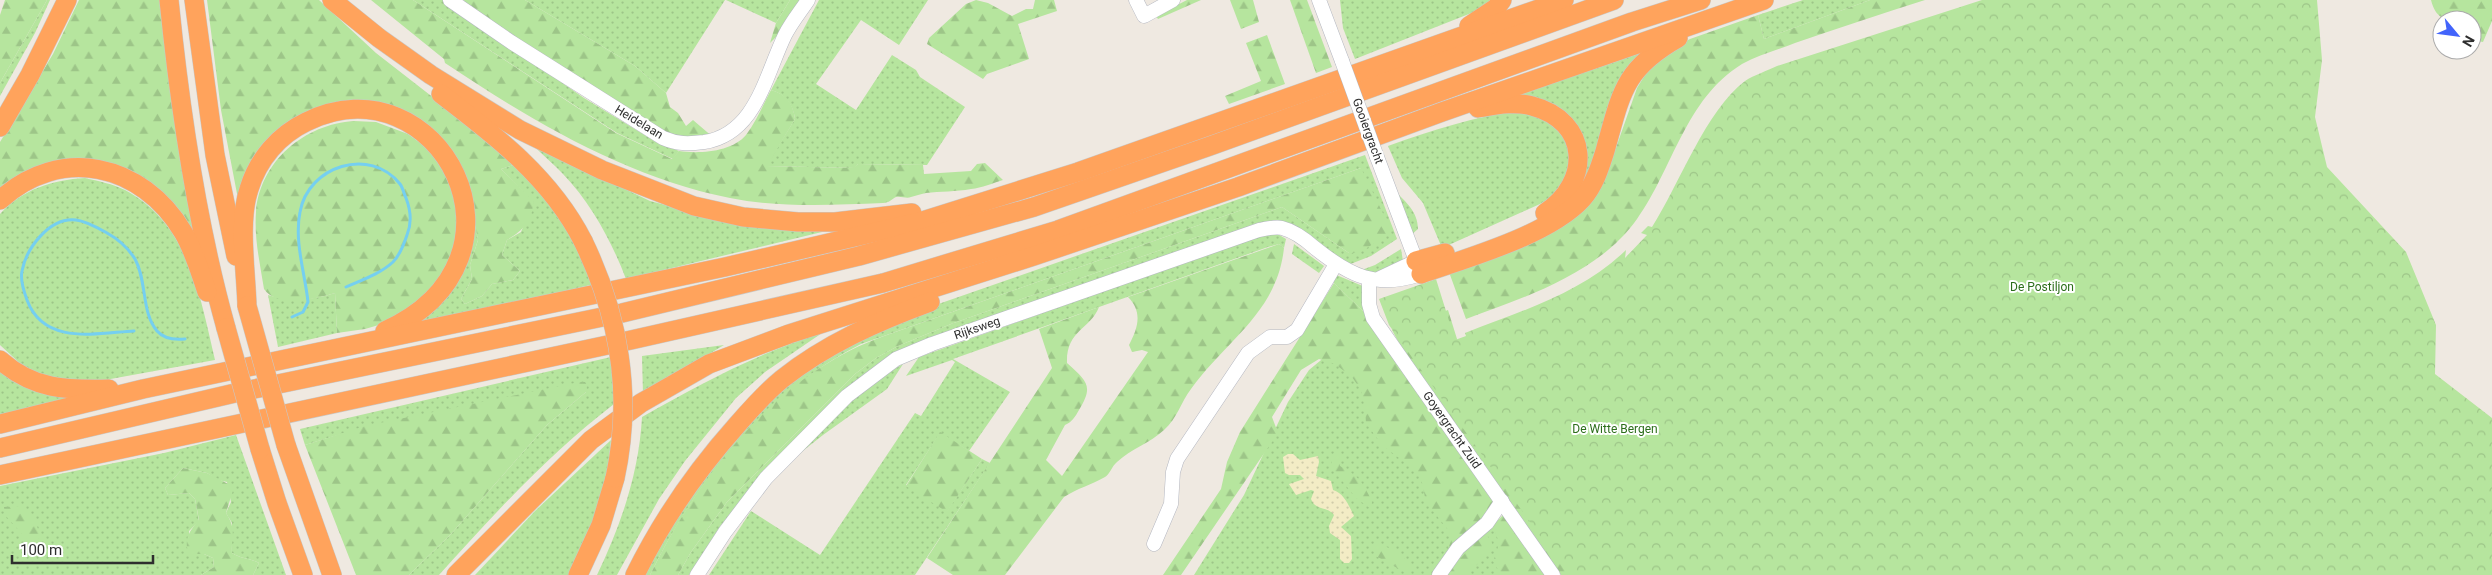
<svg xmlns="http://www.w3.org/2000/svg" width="2492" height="575" font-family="Roboto,sans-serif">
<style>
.grass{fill:url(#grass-dots)}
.forest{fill:url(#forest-firs)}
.sand{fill:url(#sand-dots)}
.park{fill:url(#park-crowns)}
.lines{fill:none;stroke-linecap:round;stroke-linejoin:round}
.stream{stroke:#75cff0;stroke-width:3}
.minor-casing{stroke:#b4b7c1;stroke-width:15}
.highway-casing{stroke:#c9c9c9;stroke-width:20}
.minor{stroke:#fff;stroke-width:14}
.highway{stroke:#ffa35c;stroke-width:19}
.minor-bridge-casing{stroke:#b4b7c1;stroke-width:15;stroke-linecap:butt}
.highway-bridge-casing{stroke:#c9c9c9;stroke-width:20;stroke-linecap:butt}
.minor-bridge{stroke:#fff;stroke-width:14}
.highway-bridge{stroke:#ffa35c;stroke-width:19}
.labels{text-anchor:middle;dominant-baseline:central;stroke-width:4;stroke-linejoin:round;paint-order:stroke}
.street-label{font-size:12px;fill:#2e2e2e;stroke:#fff}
.park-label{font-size:12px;fill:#2c6e1b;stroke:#fff}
</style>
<defs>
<pattern id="grass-dots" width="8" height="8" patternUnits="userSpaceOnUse" patternTransform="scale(1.25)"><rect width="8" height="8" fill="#b6e59e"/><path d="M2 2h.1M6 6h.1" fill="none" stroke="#9dc588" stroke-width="1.8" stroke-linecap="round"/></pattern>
<pattern id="forest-firs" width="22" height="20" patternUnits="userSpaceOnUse" patternTransform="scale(1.25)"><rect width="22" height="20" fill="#b6e59e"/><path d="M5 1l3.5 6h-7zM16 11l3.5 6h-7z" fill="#9dc588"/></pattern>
<pattern id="sand-dots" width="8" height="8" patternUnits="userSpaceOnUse" patternTransform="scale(1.25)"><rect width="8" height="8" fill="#f3ecc5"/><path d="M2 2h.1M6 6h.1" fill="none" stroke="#d1cbaa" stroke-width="1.8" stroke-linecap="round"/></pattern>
<pattern id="park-crowns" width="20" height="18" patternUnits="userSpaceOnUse" patternTransform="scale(1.25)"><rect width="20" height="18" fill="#b6e59e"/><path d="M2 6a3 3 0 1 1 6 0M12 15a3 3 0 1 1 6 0" fill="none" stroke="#9dc588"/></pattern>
</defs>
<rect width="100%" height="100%" fill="#efe9e1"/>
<!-- grass -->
<g class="grass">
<polygon points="47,0 50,0 35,33 0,96 0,83"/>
<polygon points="413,0 443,0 584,98 656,142 679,151 673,159 617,133"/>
<polygon points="525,0 725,0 666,93 635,66"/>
<polygon points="726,0 790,0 776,23"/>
<path d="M819 0H928L899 45 861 20 816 84 856 110 892 55 916 70 920 77 965 107 927 165 858 164 854 168 766 166 795 119C793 104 785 94 771 90Z"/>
<polygon points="1340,0 1492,0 1474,12 1355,59 1343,28"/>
<polygon points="1803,0 1870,0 1764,39 1758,15"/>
<polygon points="1647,51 1596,163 1581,187 1586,172 1585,147 1515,96"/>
<path d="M1521 111 1553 122 1572 150 1567 179 1548 199 1540 204 1442 248 1423 203 1402 178 1388 146C1433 130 1475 116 1521 111Z"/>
<path d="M533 145 650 201 740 224 822 232 626 279C612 242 591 203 563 174 554 164 542 155 533 145Z"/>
<path d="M1365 155 1397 239 1371 256 1348 265 1288 224 1274 220 900 351 754 485 721 525 689 575H678L691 552 727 502 855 374 876 358 898 346 951 324 1282 207 1349 253 1361 168 861 344C766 392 696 481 650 575H637L654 541 779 382 904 316Z"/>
<polygon points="517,164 565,218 595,284 406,327 467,186 478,240 470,265 472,279 461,299 465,304 482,296 492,284 513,280 520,271 502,255 507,240 521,232 533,202 501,169"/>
<path d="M85 178C98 181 113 184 125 190 189 224 200 296 215 360L105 380 53 381 24 367 0 345V214C23 189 52 180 85 178Z"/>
<path d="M1395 191C1406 202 1418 212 1418 229L1411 235Z"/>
<polygon points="1276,233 1286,239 1284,248 1279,244 1268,247 953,359 1010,392 969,451 940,433 906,485 947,511 982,459 990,463 915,575 709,575 751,511 820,555 915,413 921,416 955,362 952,360 906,376 919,357 1265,234"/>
<polygon points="1294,244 1324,266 1319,273 1292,254"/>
<polygon points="1401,249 1403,261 1380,274 1359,271 1375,265"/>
<polygon points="1334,274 1365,287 1368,316 1334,283"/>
<path d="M335 293 337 333 278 347 268 295C290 302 313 300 335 293Z"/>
<path d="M822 333 765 372 736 398 685 461 659 499 617 575H597C621 525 639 473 642 417 700 384 758 353 822 333Z"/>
<polygon points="724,345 643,394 642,356"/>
<polygon points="1338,346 1390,381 1533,575 1194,575 1244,495 1288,402 1309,370"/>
<path d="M611 357 614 404C549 454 494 514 439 575H409L451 534 547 425 586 392C490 404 397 415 305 445L300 429Z"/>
<path d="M903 364 887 389 823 435 780 469C819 431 855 391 903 364Z"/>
<polygon points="0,367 88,396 0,417"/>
<path d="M236 435 286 575H253L259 563C250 558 241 559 232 553V523L226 513 231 502 227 482 218 480 207 473 183 468 165 488 168 495 189 493 195 499 199 521 189 531V554H204L213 558 214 567 201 575H0V486L164 453Z"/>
<polygon points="611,440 607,478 601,507 570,575 475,575 535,511"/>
</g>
<!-- forest -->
<g class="forest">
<polygon points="5,0 47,0 0,83 0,15"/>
<polygon points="79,0 161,0 196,247 107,166 0,191 0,142 53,54"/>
<path d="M207 0H319L376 53 502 151 517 164 501 169 534 202C531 221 524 230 507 240L502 255 520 271 513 280 492 284 482 296 465 304 461 299 472 279 470 265 478 240 467 186 395 110 288 126 242 220 221 110Z"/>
<path d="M371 0H413L616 133 672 159 679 151C699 154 732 152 746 135 756 122 763 105 771 90 786 94 793 103 795 119L767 166 853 168 858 164 923 165 924 174 971 171 977 164 985 163 1003 180C993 183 982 188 971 189 956 192 940 191 926 193 920 194 916 196 911 197 907 199 901 196 896 197 892 199 889 203 883 203 833 205 780 208 730 198 626 177 532 121 445 63L444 59Z"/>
<polygon points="464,0 525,0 635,66 666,93 670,107 678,113 686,126 693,120 714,138 673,138 465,5"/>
<polygon points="790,0 803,0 786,27 770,43 776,23"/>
<polygon points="976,0 988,3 1012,16 1026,9 1033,9 1035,0 1054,0 1057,11 1018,24 1029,59 987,74 983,79 927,44 929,38 966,4"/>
<polygon points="1187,0 1201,0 1158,19 1156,16"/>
<polygon points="1230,0 1253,0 1259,22 1241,29"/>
<polygon points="1290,0 1307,0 1332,67 1316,73"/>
<path d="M1870 0H1925C1881 14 1838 28 1795 43 1778 50 1758 55 1742 64 1685 99 1673 169 1637 219 1599 273 1526 297 1466 319L1449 272 1517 246 1612 159 1637 88 1651 65 1672 48 1690 39 1758 15 1764 39Z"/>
<path d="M2431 0H2492V21L2483 42 2472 40V20C2451 20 2437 24 2431 0Z"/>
<polygon points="1267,35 1285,84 1229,104 1225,96 1261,81 1246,43"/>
<path d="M354 121 376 122 408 134 434 153 456 198 457 246 439 282 396 320 365 329 337 333 335 293C316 299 277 308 264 289 260 264 254 238 256 212 260 161 305 124 354 121Z"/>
<path d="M1361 168 1391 230 1390 233 1359 253H1349L1282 207 951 324 898 346 876 358 855 374 727 502 691 552 678 575H650C698 476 777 374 884 336Z"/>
<path d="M1279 244 1284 248C1277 313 1226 340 1191 389 1181 402 1177 419 1164 430 1150 443 1131 449 1117 462 1112 466 1110 474 1105 477 1091 485 1078 488 1064 497L1005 575H953L927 558 1052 368 1039 329 1099 307C1090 330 1066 330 1067 363 1087 381 1094 386 1079 410 1075 417 1072 422 1065 425L1046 460 1062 476 1148 352 1142 350 1132 352 1129 345C1138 328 1143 312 1128 297Z"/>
<polygon points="1334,283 1368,316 1498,505 1444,559 1453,536 1426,502 1421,478 1415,470 1382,445 1366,423 1365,408 1361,390 1352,377 1335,364 1319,359 1301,370 1272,417 1278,433 1181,575 1163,575 1221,489 1227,462 1240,432"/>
<polygon points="1448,310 1471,384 1569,575 1561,575 1407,358 1392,330"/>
<polygon points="580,382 585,382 587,385 586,392 547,425 451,534 409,575 356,575 305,445 365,426"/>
<polygon points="940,432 982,459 947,512 906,486"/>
<path d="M1341 449 1340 466C1357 475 1364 483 1372 502L1370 508 1356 498 1331 467 1333 454Z"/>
<path d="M183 468 207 473 234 487 226 513C237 530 231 535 232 553 241 559 250 558 259 563L253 575H201L214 567 213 558 204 554H189C183 540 190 530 199 520L195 499 189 493 168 495 165 488Z"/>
<polygon points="23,506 33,516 41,537 31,544 5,515 4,507"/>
<path d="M1504 514 1547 575H1501L1493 561C1500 546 1500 540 1492 526Z"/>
<polygon points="1485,532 1492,543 1490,552 1466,575 1445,575"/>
<path d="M1376 546C1389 544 1404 556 1411 567L1410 572 1406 573 1376 556 1373 550Z"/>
</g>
<!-- sand -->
<path class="sand" d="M1288 454H1293L1300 460 1318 456 1319 462 1316 476 1331 481 1333 490C1344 493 1349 506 1354 516L1341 527 1351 536 1352 559 1349 563H1344L1340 559V540L1330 533 1329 526 1334 515C1328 506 1315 511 1311 499L1314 491 1311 490 1296 495 1289 484 1304 479 1300 475H1289L1285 473 1283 457Z"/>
<!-- park -->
<path class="park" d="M1982 0H2317L2322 60 2315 117 2327 167 2406 252 2436 325 2435 374 2492 418V575H1568L1389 325 1379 299 1436 279 1455 340 1466 336 1465 333C1521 311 1582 293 1626 250L1625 258 1647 235 1641 233 1648 226 1652 227C1679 185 1706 110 1745 81 1754 75 1767 71 1777 66Z"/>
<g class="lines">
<!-- stream -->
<g class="stream">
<path d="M292 317 303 312 308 302C305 273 294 242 300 212 308 166 370 146 400 184 403 188 404 194 406 198 411 211 412 223 407 235 404 244 400 255 393 262 380 274 362 280 346 287"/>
<path d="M134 331C97 333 44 346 27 300 24 292 20 280 22 271 26 249 49 217 76 220 86 221 98 228 107 233 118 239 128 248 135 259 147 280 141 312 157 331 164 339 175 340 185 339"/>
</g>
<!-- minor casing -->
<g class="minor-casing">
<g id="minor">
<path d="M450 0 511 42 663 138C677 144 688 144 704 142 756 134 765 76 785 35 791 23 800 12 808 0"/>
<polyline points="1136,0 1144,16 1173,0"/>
<polyline points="1319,0 1342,61"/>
<polyline points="1380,278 1416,261"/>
<polyline points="1369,280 1369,304 1373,318 1553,575"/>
<polyline points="1154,544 1171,504 1173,472 1177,459 1248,353 1270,337 1287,337 1297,330 1336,264"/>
<path d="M697 575 725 532 766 478 847 396 896 359 932 344 1259 230C1266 229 1275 226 1282 228 1294 231 1306 240 1315 248 1350 276 1376 289 1421 274L1377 157"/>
<polyline points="1439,575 1458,548 1487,523 1502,501"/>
</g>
</g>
<!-- highway casing -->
<g class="highway-casing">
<g id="highway">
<path d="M169 0C180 110 196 221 226 328"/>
<polyline points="194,0 215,155 236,256"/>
<polyline points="332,0 379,38 431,75 520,130 602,170 694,206 743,217 798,222 835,222 912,213"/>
<polyline points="1469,26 1496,8 1502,0"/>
<path d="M441 94C496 136 551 178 583 241"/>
<path d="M1478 108C1496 105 1514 101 1532 106 1590 121 1592 182 1545 213"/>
<polyline points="0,127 30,75 67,0"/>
<path d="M0 200C60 145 142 163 183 232 194 250 200 272 207 292"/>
<polyline points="1416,261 1445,253"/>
<path d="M1421 274C1467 258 1549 235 1582 199 1594 186 1600 167 1605 151 1621 94 1623 69 1678 38"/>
<path d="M247 306C246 271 238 221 249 189 258 159 279 135 306 122 438 57 546 258 385 331"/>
<path d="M0 360C34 390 66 390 109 389"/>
<polyline points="0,424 143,389 725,267 919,222 1078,172 1564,0"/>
<polyline points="286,445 332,575"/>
<polyline points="0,448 235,393 622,313 859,256 1034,207 1210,146 1614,0"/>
<polyline points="260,449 277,503 303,575"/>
<polyline points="0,475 631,340 883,283 1058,230 1632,22 1701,0"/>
<polyline points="456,575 591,440 641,403 709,364 789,334 1034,256 1238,187 1442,112 1764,0"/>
<polyline points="578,575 601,525 615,478"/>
<path d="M635 575C662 520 696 471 737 425 751 409 766 392 782 379 826 344 878 321 930 302"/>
</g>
</g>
<!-- minor -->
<use href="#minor" class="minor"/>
<!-- highway -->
<use href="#highway" class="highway"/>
<!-- minor-bridge casing -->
<g class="minor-bridge-casing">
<polyline id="minor-bridge" points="1342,61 1377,157"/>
</g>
<!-- highway-bridge casing -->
<g class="highway-bridge-casing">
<g id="highway-bridge">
<path d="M583 241C619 315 633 396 615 478"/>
<polyline points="247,306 286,445"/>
<polyline points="226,328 260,449"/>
</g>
</g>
<!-- minor-bridge -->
<use href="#minor-bridge" class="minor-bridge"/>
<!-- highway-bridge -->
<use href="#highway-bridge" class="highway-bridge"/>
</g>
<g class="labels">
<!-- street labels -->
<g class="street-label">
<text transform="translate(639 122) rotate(31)">Heidelaan</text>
<text transform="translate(1368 131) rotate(70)">Gooiergracht</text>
<text transform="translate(977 328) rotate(-19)">Rijksweg</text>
<text transform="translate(1452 430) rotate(55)">Goyergracht Zuid</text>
</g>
<!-- park labels -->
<g class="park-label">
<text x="2042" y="287">De Postiljon</text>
<text x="1615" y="429">De Witte Bergen</text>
</g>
</g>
<!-- north arrow -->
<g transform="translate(2457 35) rotate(119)"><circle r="24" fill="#ffffff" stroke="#ababab"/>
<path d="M0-4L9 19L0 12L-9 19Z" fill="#4264fb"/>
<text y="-8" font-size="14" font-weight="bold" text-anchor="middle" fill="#2e2e2e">N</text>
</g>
<!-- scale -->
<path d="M12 555v8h141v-8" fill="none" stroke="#2e2e2e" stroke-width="2.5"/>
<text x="20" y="555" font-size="15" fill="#2e2e2e" stroke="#ffffff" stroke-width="4" paint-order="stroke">100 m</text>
</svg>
